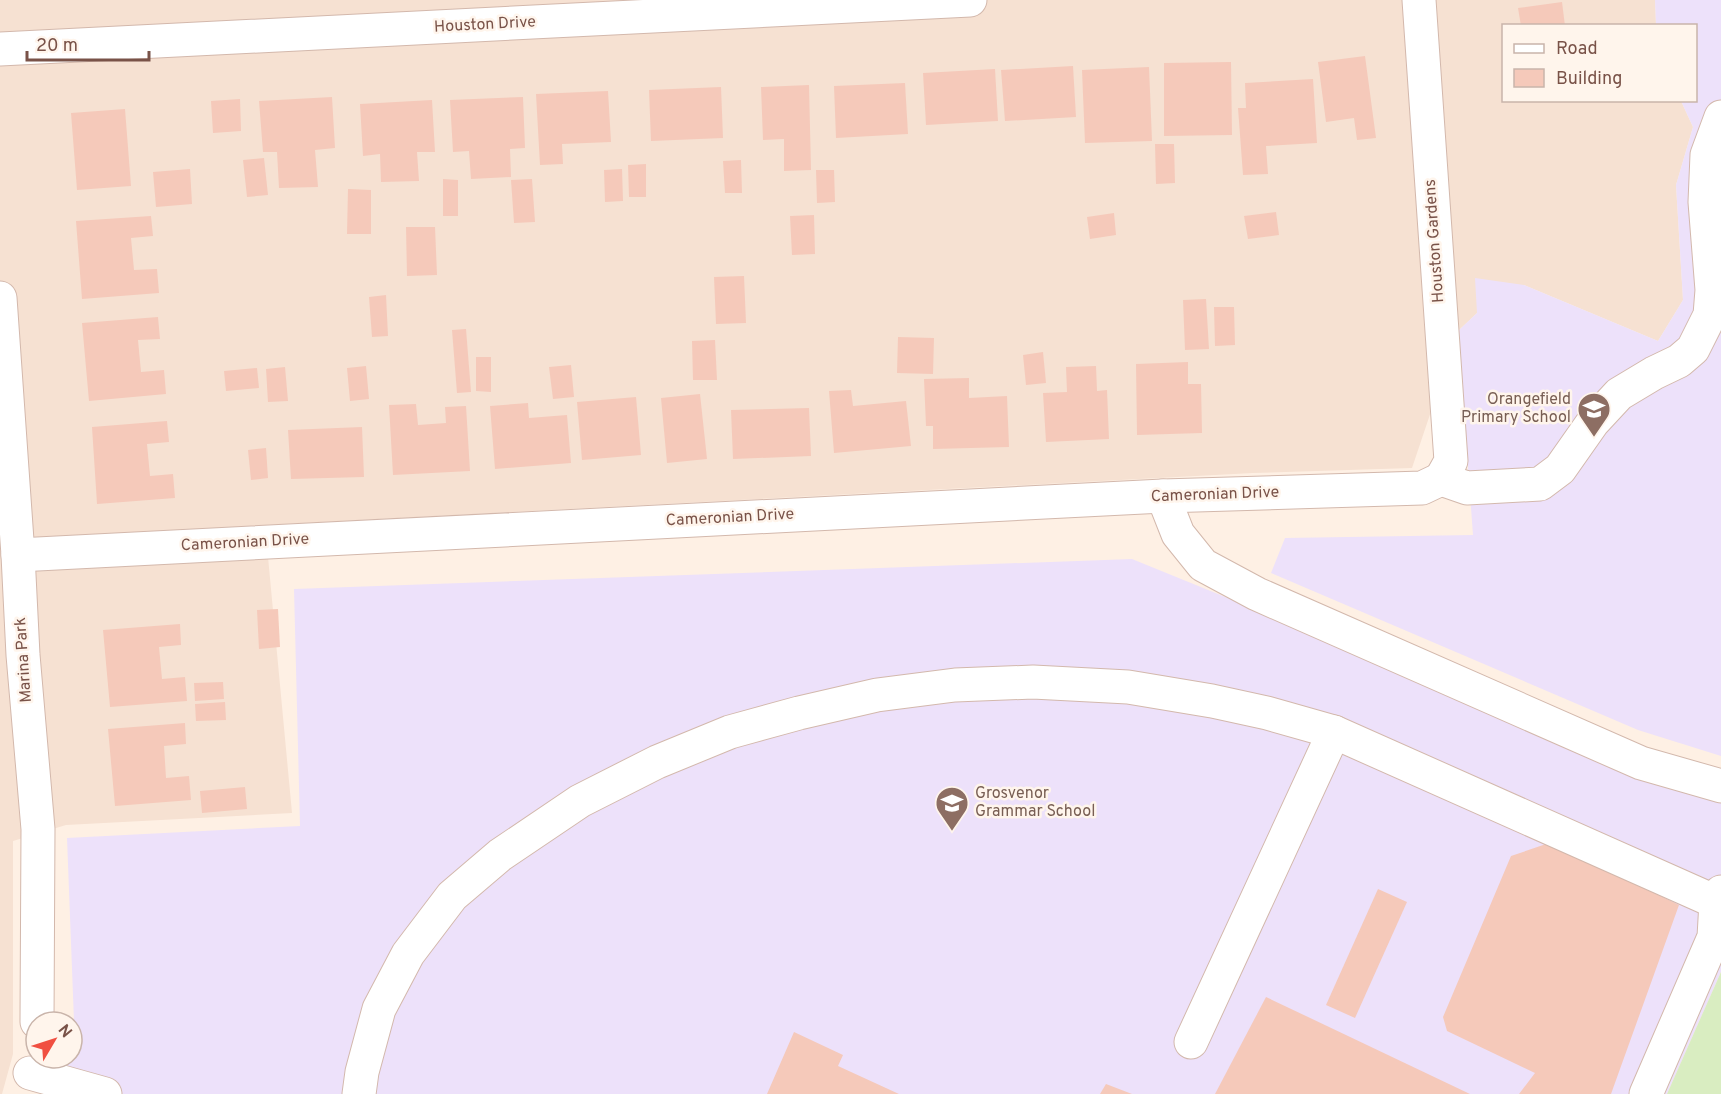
<svg xmlns="http://www.w3.org/2000/svg" width="1721" height="1094" font-family="Overpass,sans-serif">
<style>
.residential{fill:#f6e1d2}
.education{fill:#ede1fa}
.green{fill:#d9edc1}
.building{fill:#f5c9ba}
.lines{fill:none;stroke-linecap:round;stroke-linejoin:round}
.minor-casing{stroke:#d3b8ac;stroke-width:35}
.minor{stroke:#fff;stroke-width:33}
.labels{text-anchor:middle;dominant-baseline:central;stroke-width:5;stroke-linejoin:round;paint-order:stroke}
.street-label{font-size:16px;fill:#795248;stroke:#fff5ec}
.education-label{font-size:16px;fill:#785e54;stroke:#fff5ec;text-anchor:end}
</style>
<rect width="100%" height="100%" fill="#fef0e4"/>
<!-- residential -->
<polygon class="residential" points="0,0 1655,0 1656,25 1504,26 1504,100 1681,101 1693,127 1676,185 1683,300 1658,341 1524,285 1477,313 1458,331 1412,468 1253,473 265,525 292,813 66,825 13,841 13,1054 2,1094 0,1094"/>
<!-- education -->
<g class="education">
<polygon points="1655,0 1721,0 1721,756 1638,730 1271,573 1285,538 1473,535 1458,331 1477,313 1475,278 1524,285 1658,341 1683,300 1676,185 1693,127 1681,101 1696,100 1696,26 1656,25"/>
<polygon points="1132,559 1721,799 1721,972 1667,1094 57,1094 65,1058 72,1058 72,1031 74,1021 67,838 300,826 294,589"/>
</g>
<!-- green -->
<polygon class="green" points="1721,972 1721,1094 1667,1094"/>
<!-- building -->
<g class="building">
<polygon points="1562,2 1565,26 1521,26 1518,8"/>
<polygon points="1365,56 1376,138 1357,140 1354,118 1326,122 1318,62"/>
<polygon points="1231,62 1232,135 1164,136 1164,63"/>
<polygon points="1073,66 1076,117 1005,121 1001,70"/>
<polygon points="1149,67 1152,141 1085,143 1082,70"/>
<polygon points="995,69 998,121 926,125 923,73"/>
<polygon points="1313,79 1317,143 1266,146 1268,174 1243,175 1238,108 1246,108 1245,83"/>
<polygon points="905,83 908,134 836,138 834,86"/>
<polygon points="809,85 811,170 784,171 784,139 763,140 761,87"/>
<polygon points="721,87 723,138 651,141 649,90"/>
<polygon points="608,91 611,142 562,144 563,164 540,165 536,94"/>
<polygon points="332,97 335,148 315,150 318,187 279,188 277,152 263,152 259,101"/>
<polygon points="523,97 525,148 510,149 511,177 471,179 469,151 453,152 450,100"/>
<polygon points="240,99 241,131 213,133 211,101"/>
<polygon points="432,100 435,152 417,152 419,181 381,182 380,154 363,156 360,104"/>
<polygon points="125,109 131,186 77,190 71,113"/>
<polygon points="1155,144 1174,144 1175,183 1156,184"/>
<polygon points="264,158 268,195 247,197 243,160"/>
<polygon points="741,160 742,193 725,193 723,161"/>
<polygon points="646,164 646,197 629,197 628,165"/>
<polygon points="190,169 192,204 156,207 153,172"/>
<polygon points="622,169 623,201 605,202 604,170"/>
<polygon points="816,170 834,170 835,202 817,203"/>
<polygon points="443,179 458,180 458,216 443,216"/>
<polygon points="532,179 535,222 514,223 511,180"/>
<polygon points="348,189 371,190 371,234 347,234"/>
<polygon points="1276,212 1279,235 1248,239 1244,216"/>
<polygon points="1114,213 1116,235 1090,239 1087,217"/>
<polygon points="814,215 815,254 792,255 790,216"/>
<polygon points="151,216 153,236 131,238 134,270 157,269 159,293 82,299 76,221"/>
<polygon points="406,227 435,227 437,275 407,276"/>
<polygon points="744,276 746,323 716,324 714,277"/>
<polygon points="386,295 388,336 372,337 369,297"/>
<polygon points="1206,299 1209,349 1185,350 1183,300"/>
<polygon points="1214,307 1234,307 1235,345 1215,346"/>
<polygon points="158,317 160,339 138,340 141,372 164,370 166,394 89,401 82,323"/>
<polygon points="466,329 471,392 457,393 452,330"/>
<polygon points="898,337 934,338 933,374 897,373"/>
<polygon points="715,340 717,380 693,380 692,341"/>
<polygon points="1043,352 1046,383 1026,385 1023,355"/>
<polygon points="476,357 491,357 491,392 476,391"/>
<polygon points="1188,362 1188,384 1201,384 1202,433 1137,435 1136,364"/>
<polygon points="571,365 574,397 553,399 549,367"/>
<polygon points="366,366 369,399 350,401 347,368"/>
<polygon points="1096,366 1097,391 1107,390 1109,439 1046,442 1043,393 1067,392 1066,367"/>
<polygon points="285,367 288,401 268,402 266,369"/>
<polygon points="257,368 259,388 226,391 224,371"/>
<polygon points="969,378 969,398 1007,396 1009,447 933,449 933,426 926,426 924,379"/>
<polygon points="851,390 853,406 906,401 911,446 834,453 829,391"/>
<polygon points="700,394 707,459 667,463 661,398"/>
<polygon points="636,397 641,455 582,460 577,402"/>
<polygon points="528,403 529,418 567,415 571,463 495,469 490,406"/>
<polygon points="416,404 418,425 446,423 445,407 466,406 470,471 393,475 389,405"/>
<polygon points="809,408 811,456 733,459 731,410"/>
<polygon points="167,421 169,442 147,444 150,476 173,474 175,498 97,504 92,427"/>
<polygon points="362,427 364,477 291,479 288,430"/>
<polygon points="266,448 268,478 251,480 248,450"/>
<polygon points="278,609 280,647 259,649 257,610"/>
<polygon points="180,624 181,645 159,647 162,679 185,677 187,701 110,707 103,630"/>
<polygon points="223,682 224,699 195,701 194,683"/>
<polygon points="225,702 226,720 196,721 195,704"/>
<polygon points="185,723 186,744 164,746 166,778 189,776 191,800 115,806 108,729"/>
<polygon points="245,787 247,809 202,813 200,791"/>
<polygon points="1552,842 1679,905 1611,1094 1519,1094 1535,1073 1447,1031 1443,1017 1511,856"/>
<polygon points="1378,889 1407,902 1355,1018 1326,1005"/>
<polygon points="1266,997 1470,1094 1215,1094"/>
<polygon points="794,1032 843,1055 838,1066 899,1094 767,1094"/>
<polygon points="1106,1084 1132,1094 1100,1094"/>
</g>
<g class="lines">
<!-- minor casing -->
<g class="minor-casing">
<g id="minor">
<polyline points="1419,0 1451,461 1441,479"/>
<polyline points="0,49 970,0"/>
<polyline points="0,298 18,555 23,655 38,829 37,1022"/>
<polyline points="1441,479 1467,488 1540,484 1560,469 1593,422 1619,394 1654,373 1679,361 1693,349 1710,315 1712,290 1705,202 1707,155 1721,117"/>
<polyline points="1163,496 1178,534 1203,565 1257,594 1641,763 1721,786"/>
<polyline points="18,555 1163,496 1422,488 1441,479"/>
<polyline points="1191,1042 1334,732"/>
<polyline points="30,1073 105,1094"/>
<polyline points="359,1094 362,1072 379,1009 408,954 452,896 500,855 580,801 657,762 730,732 799,713 877,695 955,685 1033,682 1128,687 1212,701 1267,713 1334,732 1716,902 1721,892"/>
<polyline points="1646,1094 1714,937 1716,902"/>
</g>
</g>
<!-- minor -->
<use href="#minor" class="minor"/>
</g>
<!-- icons -->
<defs>
<g id="school-pin" transform="scale(1.725)"><path d="M0 17L-7.5 6A9.5 9.5 0 1 1 7.5 6Z" fill="#8d6e63" stroke="#fff5ec"/><path d="M0-5L7-2L0 1L-7-2ZM-4 1L0 2.5L4 1V4Q0 6-4 4Z" fill="#fff"/></g>
</defs>
<g fill-rule="evenodd">
<use href="#school-pin" x="1594" y="409"/>
<use href="#school-pin" x="952" y="803"/>
</g>
<g class="labels">
<!-- street labels -->
<g class="street-label">
<text transform="translate(485 25) rotate(-3)">Houston Drive</text>
<text transform="translate(1435 241) rotate(-94)">Houston Gardens</text>
<text transform="translate(1215 495) rotate(-2)">Cameronian Drive</text>
<text transform="translate(730 518) rotate(-3)">Cameronian Drive</text>
<text transform="translate(245 543) rotate(-3)">Cameronian Drive</text>
<text transform="translate(24 660) rotate(-94)">Marina Park</text>
</g>
<!-- education labels -->
<g class="education-label">
<text x="1571" y="400">Orangefield<tspan x="1571" dy="18">Primary School</tspan></text>
<text x="975" y="794" text-anchor="start">Grosvenor<tspan x="975" dy="18">Grammar School</tspan></text>
</g>
</g>
<!-- legend -->
<rect x="1502" y="24" width="195" height="78" fill="#fff5ec" stroke="#c9b4aa" stroke-width="1.5"/>
<rect x="1514" y="44" width="30" height="9" fill="#ffffff" stroke="#c9b4aa" stroke-width="1.5"/>
<text x="1556" y="54" font-size="18" fill="#795248">Road</text>
<rect x="1514" y="69" width="30" height="18" fill="#f5c9ba" stroke="#c9b4aa" stroke-width="1.5"/>
<text x="1556" y="84" font-size="18" fill="#795248">Building</text>
<!-- north arrow -->
<g transform="translate(54 1040) rotate(51)"><circle r="28" fill="#fff5ec" stroke="#c9b4aa" stroke-width="1.5"/>
<path d="M0-4.5L10 22L0 15L-10 22Z" fill="#f04f41"/>
<text y="-9" font-size="16" font-weight="bold" text-anchor="middle" fill="#795248">N</text>
</g>
<!-- scale -->
<path d="M27 51v9h122v-9" fill="none" stroke="#795248" stroke-width="3"/>
<text x="36" y="51" font-size="18" fill="#795248" stroke="#fff5ec" stroke-width="4.5" paint-order="stroke">20 m</text>
</svg>
